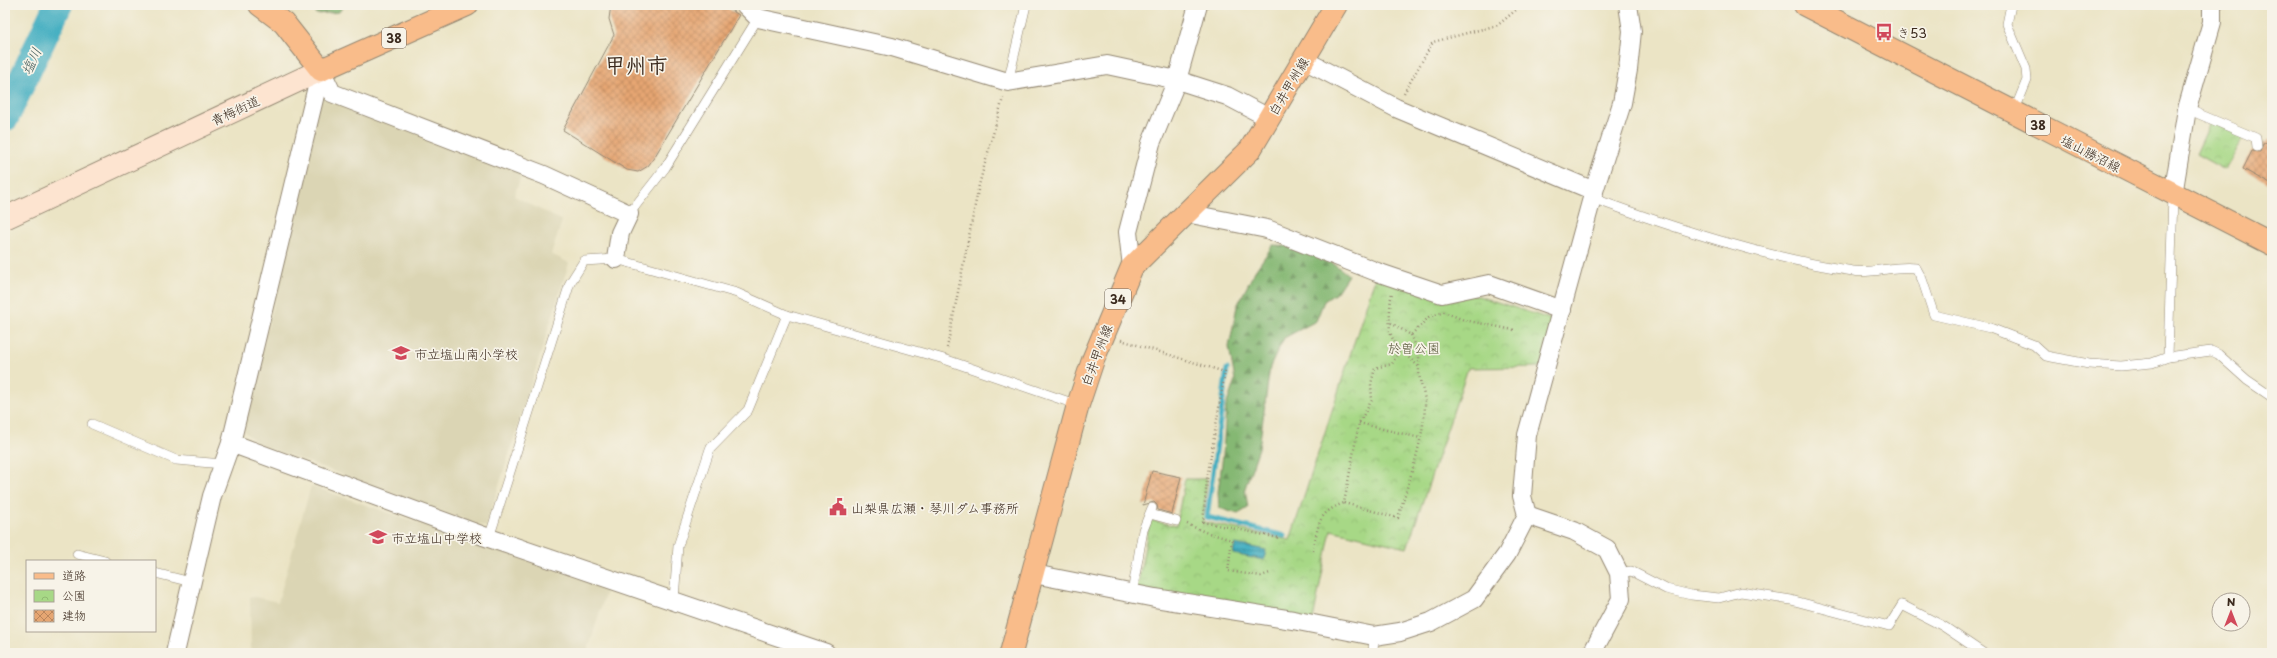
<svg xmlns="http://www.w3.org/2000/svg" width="2277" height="658" font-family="'Playpen Sans','Klee One',sans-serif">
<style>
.built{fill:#dbd5b4}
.forest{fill:url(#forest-firs);stroke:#607148}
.park{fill:url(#park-crowns);stroke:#718152}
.water{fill:url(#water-rules);stroke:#3e6c70}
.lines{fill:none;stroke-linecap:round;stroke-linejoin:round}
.stream{stroke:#42aec1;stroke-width:5}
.river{stroke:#42aec1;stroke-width:29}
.building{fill:url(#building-cross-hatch)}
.lane-casing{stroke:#938772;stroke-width:10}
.street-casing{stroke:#938772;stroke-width:20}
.secondary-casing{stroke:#938772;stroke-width:24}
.primary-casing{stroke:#938772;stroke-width:24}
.path{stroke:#938772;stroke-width:2.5;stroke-dasharray:1 3;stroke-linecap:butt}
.lane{stroke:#fff;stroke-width:9}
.street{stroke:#fff;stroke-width:18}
.secondary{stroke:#fde4d0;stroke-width:22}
.primary{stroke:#f9bc8a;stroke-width:22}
.labels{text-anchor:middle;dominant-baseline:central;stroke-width:3.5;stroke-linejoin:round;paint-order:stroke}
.shield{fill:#f7f3e8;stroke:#73665b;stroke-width:1}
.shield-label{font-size:12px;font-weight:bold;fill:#3b2a1e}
.poi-label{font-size:13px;fill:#3b2a1e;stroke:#f7f3e8;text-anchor:start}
.street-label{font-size:13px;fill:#3b2a1e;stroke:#f7f3e8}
.park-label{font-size:13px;fill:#565638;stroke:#f7f3e8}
.water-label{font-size:14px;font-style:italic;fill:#3d5857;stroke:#f7f3e8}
.town-label{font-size:21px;font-weight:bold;fill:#3b2a1e;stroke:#f7f3e8}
</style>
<defs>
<pattern id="forest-firs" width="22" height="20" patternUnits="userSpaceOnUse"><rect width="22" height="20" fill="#85b873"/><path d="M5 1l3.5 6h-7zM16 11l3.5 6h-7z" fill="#6e965e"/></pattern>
<pattern id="park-crowns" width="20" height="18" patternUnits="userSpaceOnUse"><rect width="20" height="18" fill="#a7d886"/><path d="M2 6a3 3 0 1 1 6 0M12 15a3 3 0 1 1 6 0" fill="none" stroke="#91ba73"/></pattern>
<pattern id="water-rules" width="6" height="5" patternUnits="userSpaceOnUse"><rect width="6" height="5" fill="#42aec1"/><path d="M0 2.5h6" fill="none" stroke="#388e9c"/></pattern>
<pattern id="building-cross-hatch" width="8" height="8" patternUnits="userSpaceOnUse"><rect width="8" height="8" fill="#e6a672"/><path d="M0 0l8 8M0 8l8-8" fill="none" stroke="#bc875d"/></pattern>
</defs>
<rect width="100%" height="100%" fill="#f7f3e8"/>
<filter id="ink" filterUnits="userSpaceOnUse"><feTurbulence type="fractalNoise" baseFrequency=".025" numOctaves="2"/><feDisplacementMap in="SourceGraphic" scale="8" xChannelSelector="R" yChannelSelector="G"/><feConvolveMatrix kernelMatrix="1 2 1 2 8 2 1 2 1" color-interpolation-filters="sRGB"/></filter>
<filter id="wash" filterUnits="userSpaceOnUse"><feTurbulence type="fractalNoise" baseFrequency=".012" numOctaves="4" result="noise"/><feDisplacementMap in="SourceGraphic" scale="16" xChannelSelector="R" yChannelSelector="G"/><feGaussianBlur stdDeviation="0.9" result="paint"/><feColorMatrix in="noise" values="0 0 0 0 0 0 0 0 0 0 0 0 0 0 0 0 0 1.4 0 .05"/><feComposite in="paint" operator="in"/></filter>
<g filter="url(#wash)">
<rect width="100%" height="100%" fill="#ebe4c5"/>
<!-- built -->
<g class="built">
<polygon points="319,96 522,173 514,196 562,221 551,254 569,263 486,527 258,444 245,432 244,419 278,288"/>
<polygon points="311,486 607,588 587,653 251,653 250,596 278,602"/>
</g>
<!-- forest -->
<g class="forest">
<polygon points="312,5 344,5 339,12 316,14"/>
<path d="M1273 245C1304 246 1325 255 1348 275L1336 293 1324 301 1316 321 1284 338 1270 367 1259 448 1245 488 1248 508 1238 514 1219 508 1218 492 1223 455 1226 406 1235 380 1229 347 1237 306 1255 271Z"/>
</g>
<!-- park -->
<g class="park">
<polygon points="2211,121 2244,137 2225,170 2196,154"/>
<polygon points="1377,272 1460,290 1559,322 1545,367 1468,368 1407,548 1331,530 1312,624 1136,594 1150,520 1176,526 1185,479 1207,479 1203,522 1290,540"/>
</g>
<!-- water -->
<polygon class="water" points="1235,544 1266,550 1264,560 1233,554"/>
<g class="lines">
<!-- stream -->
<polyline class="stream" points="1227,369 1207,517 1285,536"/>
<!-- river -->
<polyline class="river" points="5,117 58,5"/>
</g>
<g id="blocks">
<!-- building -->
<g class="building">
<polygon points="611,5 722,5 739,15 655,156 648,166 638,172 627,170 563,130 614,35 609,19"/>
<polygon points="2272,139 2272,185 2243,169 2252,151 2260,152 2263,144"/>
<polygon points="1152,471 1181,477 1172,514 1158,510 1157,505 1154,502 1143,505"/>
</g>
</g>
</g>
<g filter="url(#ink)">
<use href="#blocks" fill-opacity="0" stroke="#938772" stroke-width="1"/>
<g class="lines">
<!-- lane casing -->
<g class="lane-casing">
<g id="lane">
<polyline points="2011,5 2007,24 2026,69 2027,80 2014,112"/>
<polyline points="1008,82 1026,5"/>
<polyline points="2187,109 2256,138 2257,147"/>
<path d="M1592 198C1677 229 1762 257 1853 271 1874 274 1894 265 1916 268L1922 279 1934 315 1990 328 2034 345 2046 356 2089 364 2121 366 2152 363 2168 357 2211 351 2218 354 2247 380 2272 397"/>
<polyline points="629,214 665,168 758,18"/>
<polyline points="2168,357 2173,195"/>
<polyline points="92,424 176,460 223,464"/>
<polyline points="1150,514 1176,521"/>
<polyline points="489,538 570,283 584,261 616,259 737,293 787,315 944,359 1078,405"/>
<polyline points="77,554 105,561"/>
<polyline points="155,573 191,582"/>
<polyline points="1619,573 1631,571 1666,589 1691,595 1719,598 1741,592 1791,600 1889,626 1902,605 1943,626 1983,653"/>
<polyline points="1132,593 1143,530 1152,508"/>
<polyline points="674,599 678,546 710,449 748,410 787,315"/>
<polyline points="1373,653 1374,636"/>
</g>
</g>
<!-- street casing -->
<g class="street-casing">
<g id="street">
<polyline points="745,5 758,18 892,47 1008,82 1107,65 1177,80 1227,96 1269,118"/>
<polyline points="1304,60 1396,108 1594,191"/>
<polyline points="321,70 332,93 544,175 629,214 620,233 616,259"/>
<polyline points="2173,195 2187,109 2212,22 2212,5"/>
<polyline points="1186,213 1267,229 1377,272 1442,294 1489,284 1562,310"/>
<polyline points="1132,267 1128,232 1151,143 1177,80 1198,5"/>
<polyline points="231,443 489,538 826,653"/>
<polyline points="1527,515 1574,531 1607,549 1619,573 1621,599 1592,653"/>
<polyline points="1034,574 1155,598 1293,620 1374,636 1400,632 1431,622 1474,599 1507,554 1527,515 1522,496 1527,435 1594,191 1622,103 1628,70 1632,31 1628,5"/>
<polyline points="175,653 212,496 231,443 321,70"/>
</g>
</g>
<!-- secondary casing -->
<g class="secondary-casing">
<polyline id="secondary" points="5,218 321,70"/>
</g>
<!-- primary casing -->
<g class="primary-casing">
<g id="primary">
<polyline points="260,5 284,23 321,70 467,5"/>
<polyline points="1805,5 2272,244"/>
<polyline points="1011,653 1078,405 1093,360 1132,267 1250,150 1336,5"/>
</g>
</g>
<!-- path -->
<g class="path">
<polyline points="1404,93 1433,42 1498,25 1522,5"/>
<polyline points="1391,323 1411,335 1429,317 1444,312 1464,320 1514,330"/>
<polyline points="1411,335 1419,353 1419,366"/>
<polyline points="1121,340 1225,372 1207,479 1203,522 1279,538"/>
<polyline points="947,348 979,185 1003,98"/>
<polyline points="1359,423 1420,438"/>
<path d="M1344 503 1398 518C1408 482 1423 444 1425 406 1426 394 1418 381 1419 367L1404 353 1399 351"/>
<polyline points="1187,524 1205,532 1232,540 1228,571 1261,576 1270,573"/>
<path d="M1313 551C1319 525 1316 513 1344 503L1359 423 1372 400 1371 384 1375 368 1392 364 1399 351C1397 345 1391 338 1390 331 1389 326 1390 298 1392 293"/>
</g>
<!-- lane -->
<use href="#lane" class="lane"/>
<!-- street -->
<use href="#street" class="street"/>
<!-- secondary -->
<use href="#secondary" class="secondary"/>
<!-- primary -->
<use href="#primary" class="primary"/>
</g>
</g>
<!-- icons -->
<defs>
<g id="bus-bare" transform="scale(1.38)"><path d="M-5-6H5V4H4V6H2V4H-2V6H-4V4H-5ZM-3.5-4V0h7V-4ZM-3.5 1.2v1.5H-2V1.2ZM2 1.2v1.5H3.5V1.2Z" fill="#d1495b" stroke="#f7f3e8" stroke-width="2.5" paint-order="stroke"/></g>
<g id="school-bare" transform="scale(1.38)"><path d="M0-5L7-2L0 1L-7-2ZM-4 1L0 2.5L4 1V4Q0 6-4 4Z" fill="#d1495b" stroke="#f7f3e8" stroke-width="2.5" paint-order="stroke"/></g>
<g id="civic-bare" transform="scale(1.38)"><path d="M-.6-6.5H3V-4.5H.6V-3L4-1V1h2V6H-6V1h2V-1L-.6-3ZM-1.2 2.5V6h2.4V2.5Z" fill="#d1495b" stroke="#f7f3e8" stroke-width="2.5" paint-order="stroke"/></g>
</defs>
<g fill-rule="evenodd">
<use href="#bus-bare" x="1884" y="32"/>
<use href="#school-bare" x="401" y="353"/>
<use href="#civic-bare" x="838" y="507"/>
<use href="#school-bare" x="378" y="537"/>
</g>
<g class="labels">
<!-- shield labels -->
<g class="shield">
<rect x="382" y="28" width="24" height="20" rx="3"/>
<rect x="2026" y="115" width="24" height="20" rx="3"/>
<rect x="1105" y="289" width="26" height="20" rx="3"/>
</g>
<g class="shield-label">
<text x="394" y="38">38</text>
<text x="2038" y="125">38</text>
<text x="1118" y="299">34</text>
</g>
<!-- poi labels -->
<g class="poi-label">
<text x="1897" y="32">き53</text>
<text x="414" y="353">市立塩山南小学校</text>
<text x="851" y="507">山梨県広瀬・琴川ダム事務所</text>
<text x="391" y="537">市立塩山中学校</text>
</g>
<!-- street labels -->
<g class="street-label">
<text transform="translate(1288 86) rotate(-59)">白井甲州線</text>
<text transform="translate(235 110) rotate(-25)">青梅街道</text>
<text transform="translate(2091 153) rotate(27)">塩山勝沼線</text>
<text transform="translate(1096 355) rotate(-69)">白井甲州線</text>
</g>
<!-- park labels -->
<g class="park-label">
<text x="1414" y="347">於曽公園</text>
</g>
<!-- water labels -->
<g class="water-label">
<text transform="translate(31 61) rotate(-65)">塩川</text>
</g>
<!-- town labels -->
<g class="town-label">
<text x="636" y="64">甲州市</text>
</g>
</g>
<!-- margin -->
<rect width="2277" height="658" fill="none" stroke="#f7f3e8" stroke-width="20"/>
<!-- legend -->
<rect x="26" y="560" width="130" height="72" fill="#f7f3e8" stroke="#aca397"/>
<rect x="34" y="573" width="20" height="6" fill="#f9bc8a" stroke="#aca397"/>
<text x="62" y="580" font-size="12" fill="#3b2a1e">道路</text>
<rect x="34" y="590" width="20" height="12" fill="url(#park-crowns)" stroke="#aca397"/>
<text x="62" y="600" font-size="12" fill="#3b2a1e">公園</text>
<rect x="34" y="610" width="20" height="12" fill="url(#building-cross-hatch)" stroke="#aca397"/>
<text x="62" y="620" font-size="12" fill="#3b2a1e">建物</text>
<!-- north arrow -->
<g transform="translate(2231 612)"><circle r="19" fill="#f7f3e8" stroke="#aca397"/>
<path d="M0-3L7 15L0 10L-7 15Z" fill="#d1495b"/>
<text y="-6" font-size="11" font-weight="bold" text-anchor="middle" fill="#3b2a1e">N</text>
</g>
</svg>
